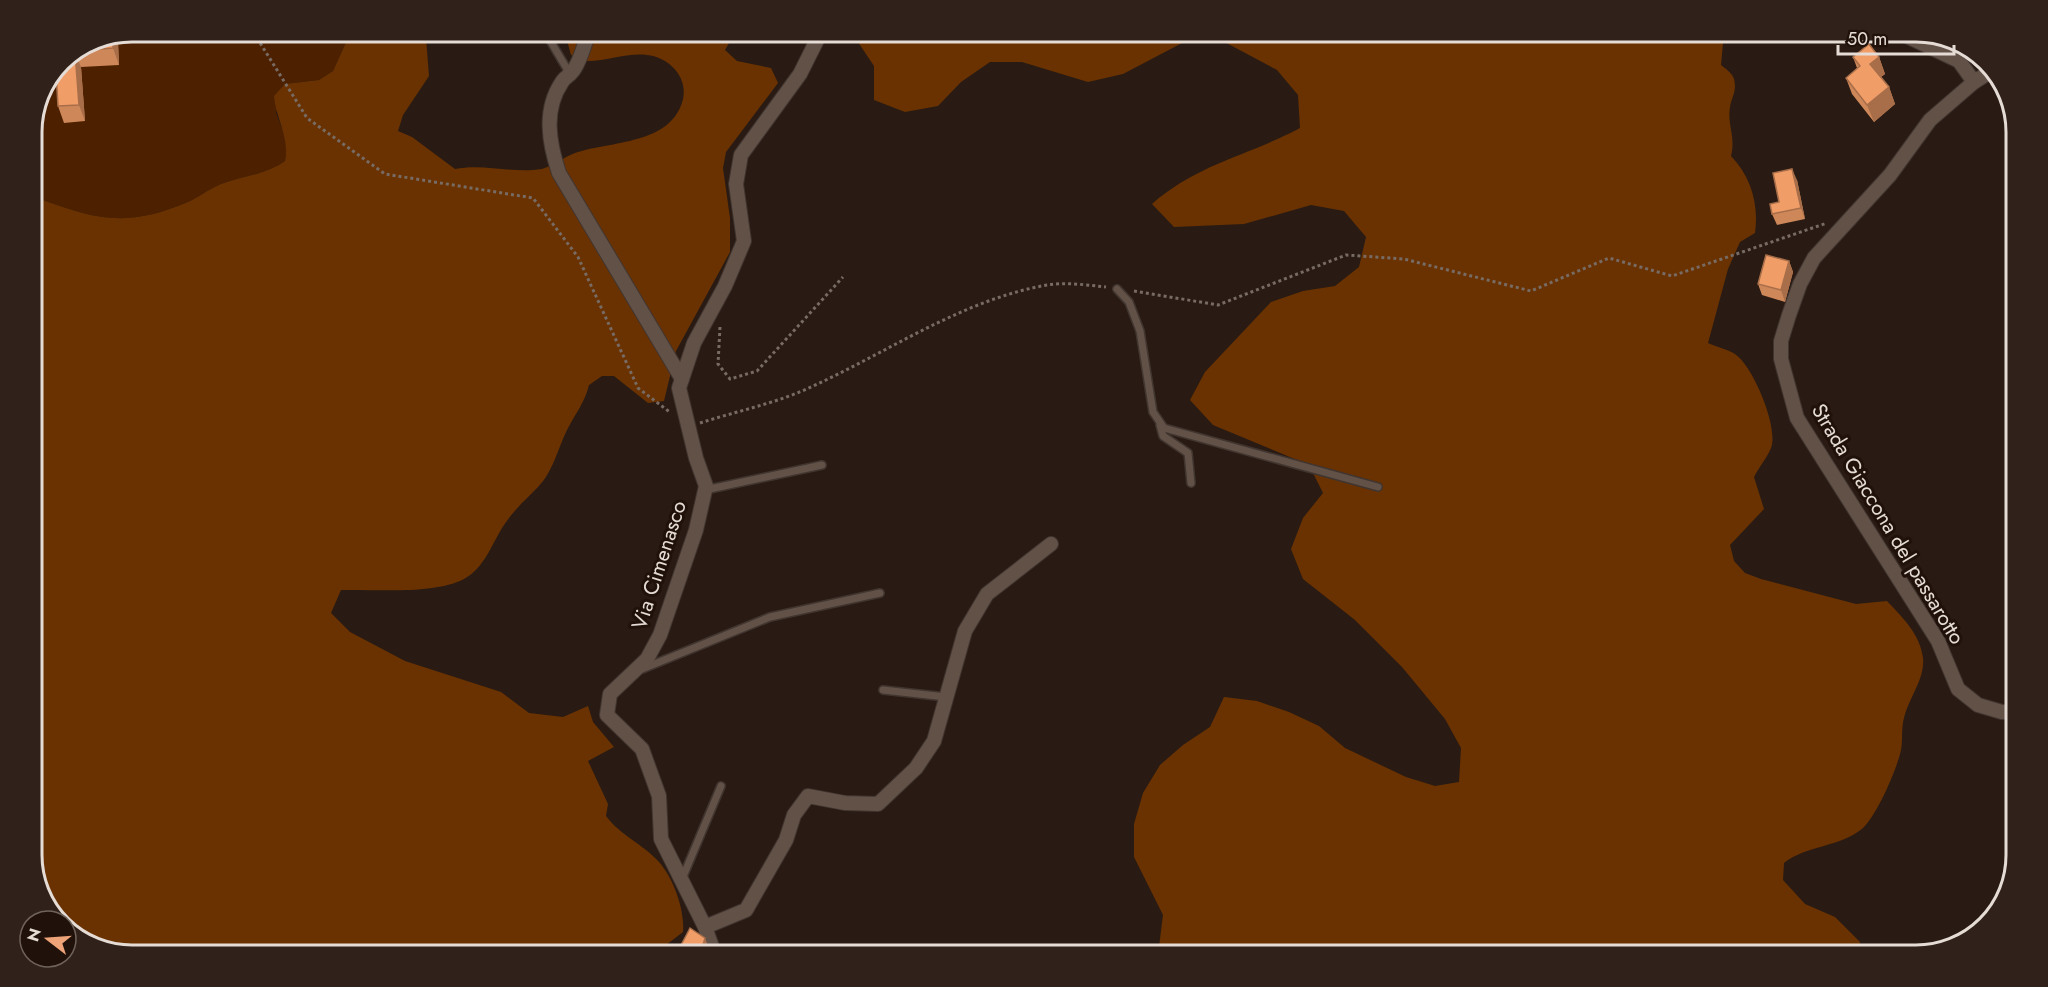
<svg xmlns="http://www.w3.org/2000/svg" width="2048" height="987" font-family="Jost,sans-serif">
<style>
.green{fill:#4d2100}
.forest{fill:#6a3201}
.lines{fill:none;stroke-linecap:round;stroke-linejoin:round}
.lane-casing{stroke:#413530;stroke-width:10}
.street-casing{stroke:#413530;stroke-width:16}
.path{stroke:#776b64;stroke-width:3;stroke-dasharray:3 3;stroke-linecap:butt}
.lane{stroke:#625147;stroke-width:7}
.street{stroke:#625147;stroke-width:14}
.wall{fill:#ce8759}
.shaded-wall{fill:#a86e49}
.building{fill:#f09d68;stroke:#a86e49;stroke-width:1.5}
.labels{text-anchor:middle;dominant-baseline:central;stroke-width:6;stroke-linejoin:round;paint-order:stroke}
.street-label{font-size:21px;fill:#e6dcd6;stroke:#20120a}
.rim{fill:none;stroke:#e6dcd6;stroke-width:3}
</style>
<rect width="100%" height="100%" fill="#291b13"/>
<!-- green -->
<path class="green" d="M348 38 333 71 319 80 285 84 276 113 288 144 285 161C265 175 243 176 221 184 209 189 199 197 188 202 124 229 94 219 32 196V126L61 61 94 39Z"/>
<!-- forest -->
<g class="forest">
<path d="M1724 32 1721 65C1726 69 1732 73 1734 79 1737 91 1732 96 1730 107 1727 125 1736 136 1731 156 1751 177 1759 204 1755 233L1740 242 1728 269 1708 343C1717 347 1727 349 1735 354 1753 366 1779 428 1771 448 1767 458 1759 467 1754 477L1764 509 1730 545 1734 561 1745 573 1761 579 1856 604 1887 601C1903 618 1920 634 1923 658 1925 679 1909 697 1904 718 1901 728 1903 740 1901 750 1897 769 1877 815 1863 828 1841 847 1807 845 1784 863L1783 880 1805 904 1835 917 1860 942 1859 955H1158L1163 915 1134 857V824L1143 793 1160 765 1183 745 1210 727 1224 697 1257 701 1289 712 1319 726 1345 748 1406 777 1435 786 1459 782 1461 748 1445 719 1402 667 1355 620 1303 579 1291 549 1303 518 1323 493 1309 465 1213 425 1190 400 1205 372 1271 302 1303 291 1335 286 1359 267 1366 237 1344 211 1311 205 1244 224 1174 227 1152 204C1197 164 1248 156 1300 128L1298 95 1277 70 1217 38 1184 42 1123 74 1088 82 1022 62H990L961 82 938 106 905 112 874 100V66L854 36Z"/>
<path d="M733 36 725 50 737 61 771 68 778 83 726 152 723 168 730 218V252L676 351 664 401 648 403 614 376H602L589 385C585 402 575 414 567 430 558 448 553 472 538 487 525 500 512 512 502 528 491 546 484 568 464 579 433 595 376 589 341 590L331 613 350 632 405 661 501 692 529 713 563 717 588 706 593 722 614 747 588 761 608 804 606 816C621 836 643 844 659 862 674 879 685 911 683 932L653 955H132L88 945 66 926V921H60L49 911 32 862V196C94 219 124 229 188 202 199 197 209 189 221 184 243 176 265 175 285 161 290 138 276 119 274 96L285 84 319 80 333 71 348 38H426L429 76 403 115 398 131 412 137 455 169C485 163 512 174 542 169 553 166 564 157 575 153 610 141 672 145 683 99 686 85 680 72 668 63 643 45 614 61 588 61 582 61 576 57 571 55L566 37Z"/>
</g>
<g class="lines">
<!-- lane casing -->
<g class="lane-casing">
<g id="lane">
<polyline points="548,37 570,74"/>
<polyline points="1117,289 1129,302 1140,331 1153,412 1164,428 1378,487"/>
<polyline points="1160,425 1163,436 1188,453 1191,483"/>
<polyline points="705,490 822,465"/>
<polyline points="642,669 770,617 880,593"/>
<polyline points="883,690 946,697"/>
<polyline points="682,879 721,786"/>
</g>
</g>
<!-- street casing -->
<g class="street-casing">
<g id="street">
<polyline points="1898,32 1959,61 1974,82"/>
<path d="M587 37C584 47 579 64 572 72 569 76 564 78 562 82 543 110 549 143 559 173L682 379"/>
<polyline points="1993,70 1974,82 1930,120 1890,175 1814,258 1800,284 1789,315 1781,341 1781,359 1797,418 1938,641 1958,689 1978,705 2002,712 2016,712"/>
<polyline points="705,927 746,910 786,840 794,815 808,796 845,803 878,804 916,768 934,741 965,631 987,594 1051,544"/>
<polyline points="715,955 705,927 661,839 659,796 642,749 607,715 610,694 647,659 660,635 696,530 706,486 696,458 679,388 694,343 725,286 744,241 736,184 741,155 800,74 819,36"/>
</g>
</g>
<!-- path -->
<g class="path">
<polyline points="257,38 307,118 385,174 533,198 578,257 638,388 671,413"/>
<polyline points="1134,291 1218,305 1346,255 1404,259 1531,291 1609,258 1672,276 1827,223"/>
<polyline points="720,327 718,364 730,379 757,371 843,277"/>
<path d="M700 423C737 411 778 403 813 386 890 351 962 300 1047 285 1066 282 1087 285 1106 287"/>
</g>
<!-- lane -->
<use href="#lane" class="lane"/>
<!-- street -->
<use href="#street" class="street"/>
</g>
<!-- wall -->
<g class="wall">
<polygon points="1794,32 1810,32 1802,40"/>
<polygon points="94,39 117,39 118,42 119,65 81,67 85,121 64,123 58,106 61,61"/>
<polygon points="1853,57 1879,57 1885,74 1881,77 1889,87 1895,104 1874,122 1852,94 1846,78 1857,68"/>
<polygon points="2002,83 2009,105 2005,105 2001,94"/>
<polygon points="1797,180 1805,219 1777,225 1772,214 1779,202"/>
<polygon points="1789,261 1793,272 1785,302 1762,295 1758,284"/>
</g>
<!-- shaded-wall -->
<g class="shaded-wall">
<polygon points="1799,32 1810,32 1802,40"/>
<polygon points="113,39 117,39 118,42 119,65 113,48"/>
<polygon points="75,52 81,67 85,121 79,105"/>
<polygon points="1879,57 1885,74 1876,80 1870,64"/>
<polygon points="1889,87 1895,104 1874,122 1867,105"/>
<polygon points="1792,169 1797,180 1805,219 1801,208"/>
<polygon points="1789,261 1793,272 1785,302 1781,290"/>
<polygon points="705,938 711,954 711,956 707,956 703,945"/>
</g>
<!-- building -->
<g class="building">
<polygon points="94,39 113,39 113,48 76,51"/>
<polygon points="1869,44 1879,57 1870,64 1889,87 1867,105 1846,78 1860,66 1853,57"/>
<polygon points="75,52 79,105 58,106 56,72 61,61"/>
<polygon points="2002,83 2005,94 2001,94"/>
<polygon points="1792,169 1801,208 1772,214 1770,204 1779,202 1773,173"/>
<polygon points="1766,255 1789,261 1781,290 1758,284"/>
<polygon points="690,928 705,938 703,945 708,956 685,956 678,951"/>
</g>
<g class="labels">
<!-- street labels -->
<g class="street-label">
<text transform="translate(1888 524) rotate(59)">Strada Giaccona del passarotto</text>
<text transform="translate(659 565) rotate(-72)">Via Cimenasco</text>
</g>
</g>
<!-- crop -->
<path d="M0 0H2048V987H0ZM132 42H1916A90 90 0 0 1 2006 132V855A90 90 0 0 1 1916 945H132A90 90 0 0 1 42 855V132A90 90 0 0 1 132 42Z" fill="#30221a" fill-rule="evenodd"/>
<path class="rim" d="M132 42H1916A90 90 0 0 1 2006 132V855A90 90 0 0 1 1916 945H132A90 90 0 0 1 42 855V132A90 90 0 0 1 132 42Z"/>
<!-- north arrow -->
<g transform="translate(48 939) rotate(287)"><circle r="28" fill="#20120a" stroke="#6f635c" stroke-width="1.5"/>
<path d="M0-4.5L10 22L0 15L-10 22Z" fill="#efa378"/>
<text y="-9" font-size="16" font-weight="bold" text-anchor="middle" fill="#e6dcd6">N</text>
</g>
<!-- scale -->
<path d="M1838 45v9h116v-9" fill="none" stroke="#e6dcd6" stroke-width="3"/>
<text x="1847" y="45" font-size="18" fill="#e6dcd6" stroke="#20120a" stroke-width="4.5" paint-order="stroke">50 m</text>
</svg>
